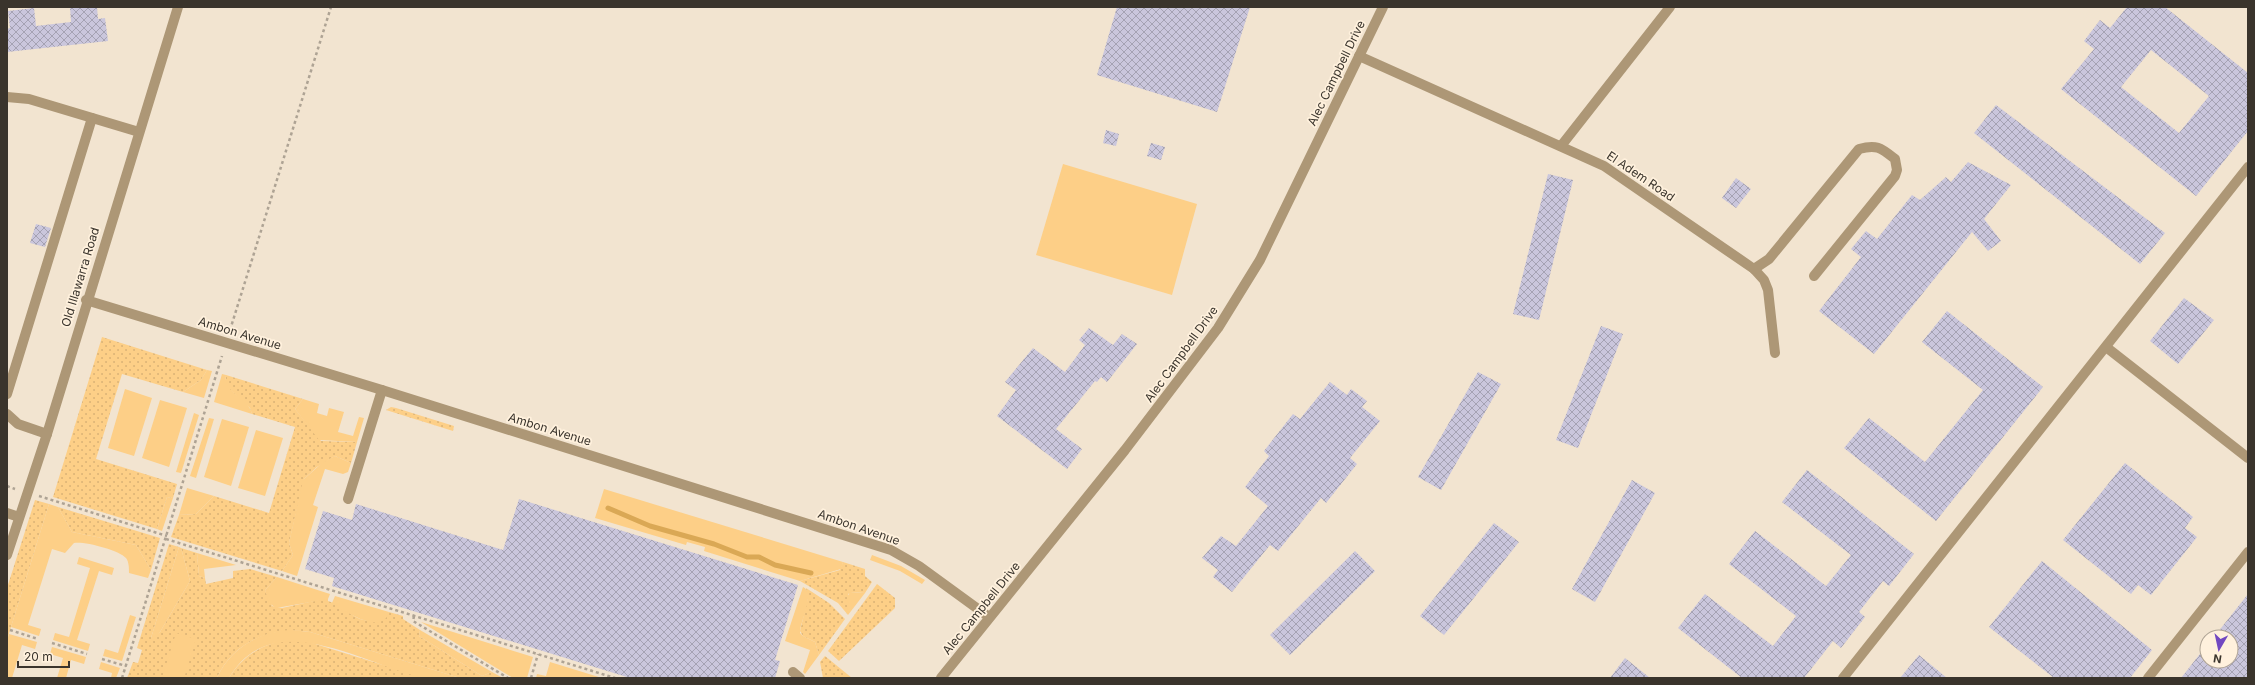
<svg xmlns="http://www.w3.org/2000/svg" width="2255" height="685" font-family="Inter,sans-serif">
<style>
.grass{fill:url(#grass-dots)}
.garden{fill:#fdcf87}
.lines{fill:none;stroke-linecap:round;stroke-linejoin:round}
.stream{stroke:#daa855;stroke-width:5}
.building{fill:url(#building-cross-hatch);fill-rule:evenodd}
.path{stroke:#aea394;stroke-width:2.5;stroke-dasharray:3 3;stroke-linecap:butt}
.minor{stroke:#ad9776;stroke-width:10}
.labels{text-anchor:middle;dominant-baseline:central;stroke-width:3.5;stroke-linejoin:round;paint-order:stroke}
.street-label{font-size:12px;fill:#3a342c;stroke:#fff1dd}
</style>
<defs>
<pattern id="grass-dots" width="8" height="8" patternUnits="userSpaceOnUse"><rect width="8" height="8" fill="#fdcf87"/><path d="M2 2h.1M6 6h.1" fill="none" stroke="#dab275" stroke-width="1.8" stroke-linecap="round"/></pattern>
<pattern id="building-cross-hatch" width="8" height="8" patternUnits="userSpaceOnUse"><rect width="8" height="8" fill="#cac6dc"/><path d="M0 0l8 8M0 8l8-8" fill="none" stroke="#a5a2b3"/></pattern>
</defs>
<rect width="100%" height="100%" fill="#f2e4d0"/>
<!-- grass -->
<g class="grass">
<polygon points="102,337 207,370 201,380 183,392 122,374 96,459 177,484 173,498 167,497 157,529 53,497"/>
<polygon points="226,375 303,399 295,409 321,441 357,442 351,463 335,456 317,467 304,479 289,543 293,555 282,571 171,537 179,515 196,514 214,496 269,513 295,427 252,414 250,408 226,386"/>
<polygon points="391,407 396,408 454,426 453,431 386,410"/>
<polygon points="35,500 49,504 7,640 7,588"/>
<polygon points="58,507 160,538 151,570 136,545 72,532"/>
<path d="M169 544 179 547 151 638 160 632 190 581 181 548 197 553 199 576 205 578 206 584 233 578V571L250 569 277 577 265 590 272 606 282 608 323 599H328V601C350 608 355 626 383 620L389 612 403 616V619L420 630 419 636 482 676 492 672 503 678H460L310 632C273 626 233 641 217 678H127L133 662 138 663 142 650 137 648Z"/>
<polygon points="843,562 865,569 865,576 872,582 865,593 852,592 848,594 848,615 838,603 800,581 840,570"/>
<polygon points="877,584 895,598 895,608 839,661 828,651"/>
<polygon points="806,588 829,603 845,619 819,655 815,642 803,636 800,631 808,598"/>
<path d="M289 640 309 642 425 678H229C242 656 263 643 289 640Z"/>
<polygon points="825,656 852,678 823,678 820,662"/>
</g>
<!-- garden -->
<g class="garden">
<polygon points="1063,164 1197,204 1172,295 1036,255"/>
<polygon points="207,370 212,371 204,398 183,392 201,380"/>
<path d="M222 374 226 375C223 394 249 397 252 414L214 402Z"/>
<polygon points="125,389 152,398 134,456 108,448"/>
<polygon points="303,399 319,404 317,413 327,416 329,408 344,412 338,432 353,436 359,417 364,418 357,442 319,440 295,409"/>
<polygon points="160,400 187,408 169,467 142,458"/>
<polygon points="194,413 199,415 181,473 176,472"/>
<polygon points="209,418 214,419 196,478 190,476"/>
<polygon points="222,419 249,427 231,486 204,477"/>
<polygon points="256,430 283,438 265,496 238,488"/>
<polygon points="335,456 351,463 348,472 343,474 325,469 313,505 318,507 297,576 282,571 293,555 289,543 303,480 322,463"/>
<polygon points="187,488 214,496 196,514 179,515"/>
<polygon points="604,489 843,562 841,569 800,581 704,551 705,547 687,542 686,545 595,518"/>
<polygon points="167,497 173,498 162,531 157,529"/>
<path d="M49 504 58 507 72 532 136 545 151 570 148 578 129 573C129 568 129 562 126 558 119 550 84 541 74 543L65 553 52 549 28 625 41 629 39 636 11 627Z"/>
<polygon points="179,547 181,548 190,581 160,632 152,640 151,638"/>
<polygon points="197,553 236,565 204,569 205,578 199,576"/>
<polygon points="872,555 901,566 925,580 922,584 900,571 870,560"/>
<polygon points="79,557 114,568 112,575 99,571 77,640 90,644 88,651 53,640 55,633 69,637 90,568 77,564"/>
<polygon points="277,577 330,594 328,599 276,608 269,603 265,590"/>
<path d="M803 587C816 593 800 621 800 633L803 636 815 642 819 655 805 674 803 672 810 650 785 641Z"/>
<polygon points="850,592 865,593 848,615 847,597"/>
<path d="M335 596 389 612C382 637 343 610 332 603Z"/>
<polygon points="130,615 136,617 122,661 103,656 105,649 118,653"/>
<polygon points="421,622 533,657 527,678 513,678"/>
<path d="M292 630 310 632 460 678C448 678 434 680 423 678 363 664 272 604 229 678H217C230 648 260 631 292 630Z"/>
<polygon points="420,630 492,672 482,676 419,636"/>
<polygon points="176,633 196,639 184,678 162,678"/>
<polygon points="9,634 37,642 35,649 22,645 12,678 7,678 7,640"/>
<polygon points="52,647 86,657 84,664 71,660 66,678 57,678 63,658 50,654"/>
<polygon points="101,662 120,668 116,678 111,678 112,673 99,669"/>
<polygon points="550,662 602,678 536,678 537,674 546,676"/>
</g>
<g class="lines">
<!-- stream -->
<polyline class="stream" points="608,508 650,526 714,544 747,557 759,557 775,565 811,573"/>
</g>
<!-- building -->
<g class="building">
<polygon points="70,7 97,7 98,19 105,18 108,41 7,52 7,29 10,28 8,11 34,8 36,26 71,22"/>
<polygon points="1117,7 1250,7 1217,112 1097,75"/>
<path d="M2127 7H2165L2248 73V131L2196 196 2061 89 2094 49 2084 41 2100 20 2110 28ZM2151 50 2209 96 2179 133 2121 87Z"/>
<polygon points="1996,105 2165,233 2140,264 1974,133"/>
<polygon points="1106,130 1119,134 1116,146 1103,143"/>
<polygon points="1151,143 1165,147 1161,160 1147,156"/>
<polygon points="1968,162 2011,185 1984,219 2001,241 1988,251 1972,232 1874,354 1819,311 1861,257 1851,249 1866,231 1877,239 1912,195 1920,200 1946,177 1951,182"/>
<polygon points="1548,174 1573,180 1539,320 1513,314"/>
<polygon points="1736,178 1751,189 1736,208 1722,198"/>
<polygon points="36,224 51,228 45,247 30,243"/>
<polygon points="2184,298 2214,320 2178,364 2150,341"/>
<polygon points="1947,311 2043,387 1936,521 1844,448 1869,418 1925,462 1983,390 1922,342"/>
<polygon points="1601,326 1623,334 1578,448 1556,440"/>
<polygon points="1089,328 1113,345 1122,334 1137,344 1107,382 1101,377 1097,382 1095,381 1056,429 1082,449 1067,469 997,416 1016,390 1005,382 1033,348 1065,372 1085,345 1079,340"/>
<polygon points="1478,372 1501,384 1441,490 1418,477"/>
<polygon points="1330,382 1347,395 1351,389 1367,401 1362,407 1380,421 1350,458 1357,464 1326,503 1321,498 1278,551 1270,545 1232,592 1213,577 1218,570 1202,558 1221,536 1236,546 1268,506 1245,487 1269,456 1264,451 1293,414 1300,419"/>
<polygon points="2125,463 2193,517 2185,528 2197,537 2151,595 2138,585 2131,594 2063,540"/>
<polygon points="1807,470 1914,554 1889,586 1883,581 1859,612 1865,617 1841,648 1833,641 1804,678 1742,678 1678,628 1705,594 1773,646 1796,616 1729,564 1755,531 1826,586 1851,555 1782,502"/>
<polygon points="1632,480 1655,493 1595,602 1572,589"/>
<polygon points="519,499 798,585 775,660 780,661 775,678 630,678 332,586 334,578 305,569 323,511 352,520 356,504 503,550"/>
<polygon points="1494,523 1519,542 1444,635 1420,616"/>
<polygon points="1355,551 1375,571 1290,655 1270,635"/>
<polygon points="2042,561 2152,650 2130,678 2054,678 1989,627"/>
<polygon points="2248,594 2248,678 2181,678 2207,645 2207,661 2231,661 2231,637 2214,637"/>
<polygon points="1919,655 1947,678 1900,678"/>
<polygon points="1625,658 1650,678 1610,678"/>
</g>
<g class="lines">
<!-- path -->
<g class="path">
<polyline points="230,330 331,7"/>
<polyline points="7,486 15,489"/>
<polyline points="39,496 167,536"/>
<polyline points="166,539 615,678"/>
<polyline points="414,616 413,621 508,678"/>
<polyline points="10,630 38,639"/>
<polyline points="52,643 87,654"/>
<polyline points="102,659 126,666"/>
<polyline points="122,678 222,356"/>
<polyline points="531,678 538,654"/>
</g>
<!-- minor -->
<g class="minor">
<polyline points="1359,56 1604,166 1754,269 1764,280 1768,290 1775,353"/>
<polyline points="7,97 29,99 139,132"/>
<polyline points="1561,146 1670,7"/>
<path d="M1754 269 1769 259 1859 149C1877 144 1881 148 1895 159L1897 170 1895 176 1814 276"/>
<polyline points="86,300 382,390 891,550 919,566 989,617"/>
<polyline points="2106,347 2248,458"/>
<polyline points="7,394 92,118"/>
<polyline points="7,414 18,424 47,434"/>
<polyline points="348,499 382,390"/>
<polyline points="7,513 19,517"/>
<polyline points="7,555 47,434 178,7"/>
<polyline points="793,672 800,678"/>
<polyline points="941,678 1125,450 1218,328 1260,260 1383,7"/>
<polyline points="1843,678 2248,167"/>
<polyline points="2148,678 2248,552"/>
</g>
</g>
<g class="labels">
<!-- street labels -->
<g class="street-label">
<text transform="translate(1336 73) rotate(-64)">Alec Campbell Drive</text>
<text transform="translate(1641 176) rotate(34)">El Adem Road</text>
<text transform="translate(80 277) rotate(-73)">Old Illawarra Road</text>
<text transform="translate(240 333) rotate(17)">Ambon Avenue</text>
<text transform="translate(1181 354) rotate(-54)">Alec Campbell Drive</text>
<text transform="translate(550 429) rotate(17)">Ambon Avenue</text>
<text transform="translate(859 527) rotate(19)">Ambon Avenue</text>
<text transform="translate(981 608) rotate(-51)">Alec Campbell Drive</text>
</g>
</g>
<!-- border -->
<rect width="2255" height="685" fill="none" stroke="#3a342c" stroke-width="16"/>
<!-- north arrow -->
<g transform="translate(2219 649) rotate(189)"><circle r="19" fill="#fff1dd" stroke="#b0a596"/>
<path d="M0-3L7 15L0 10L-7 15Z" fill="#7249c1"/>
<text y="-6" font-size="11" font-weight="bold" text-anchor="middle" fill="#3a342c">N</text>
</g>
<!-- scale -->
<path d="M18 661v6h51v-6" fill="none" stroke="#3a342c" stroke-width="2"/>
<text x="24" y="661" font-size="12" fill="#3a342c" stroke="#fff1dd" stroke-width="3" paint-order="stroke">20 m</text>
</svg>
